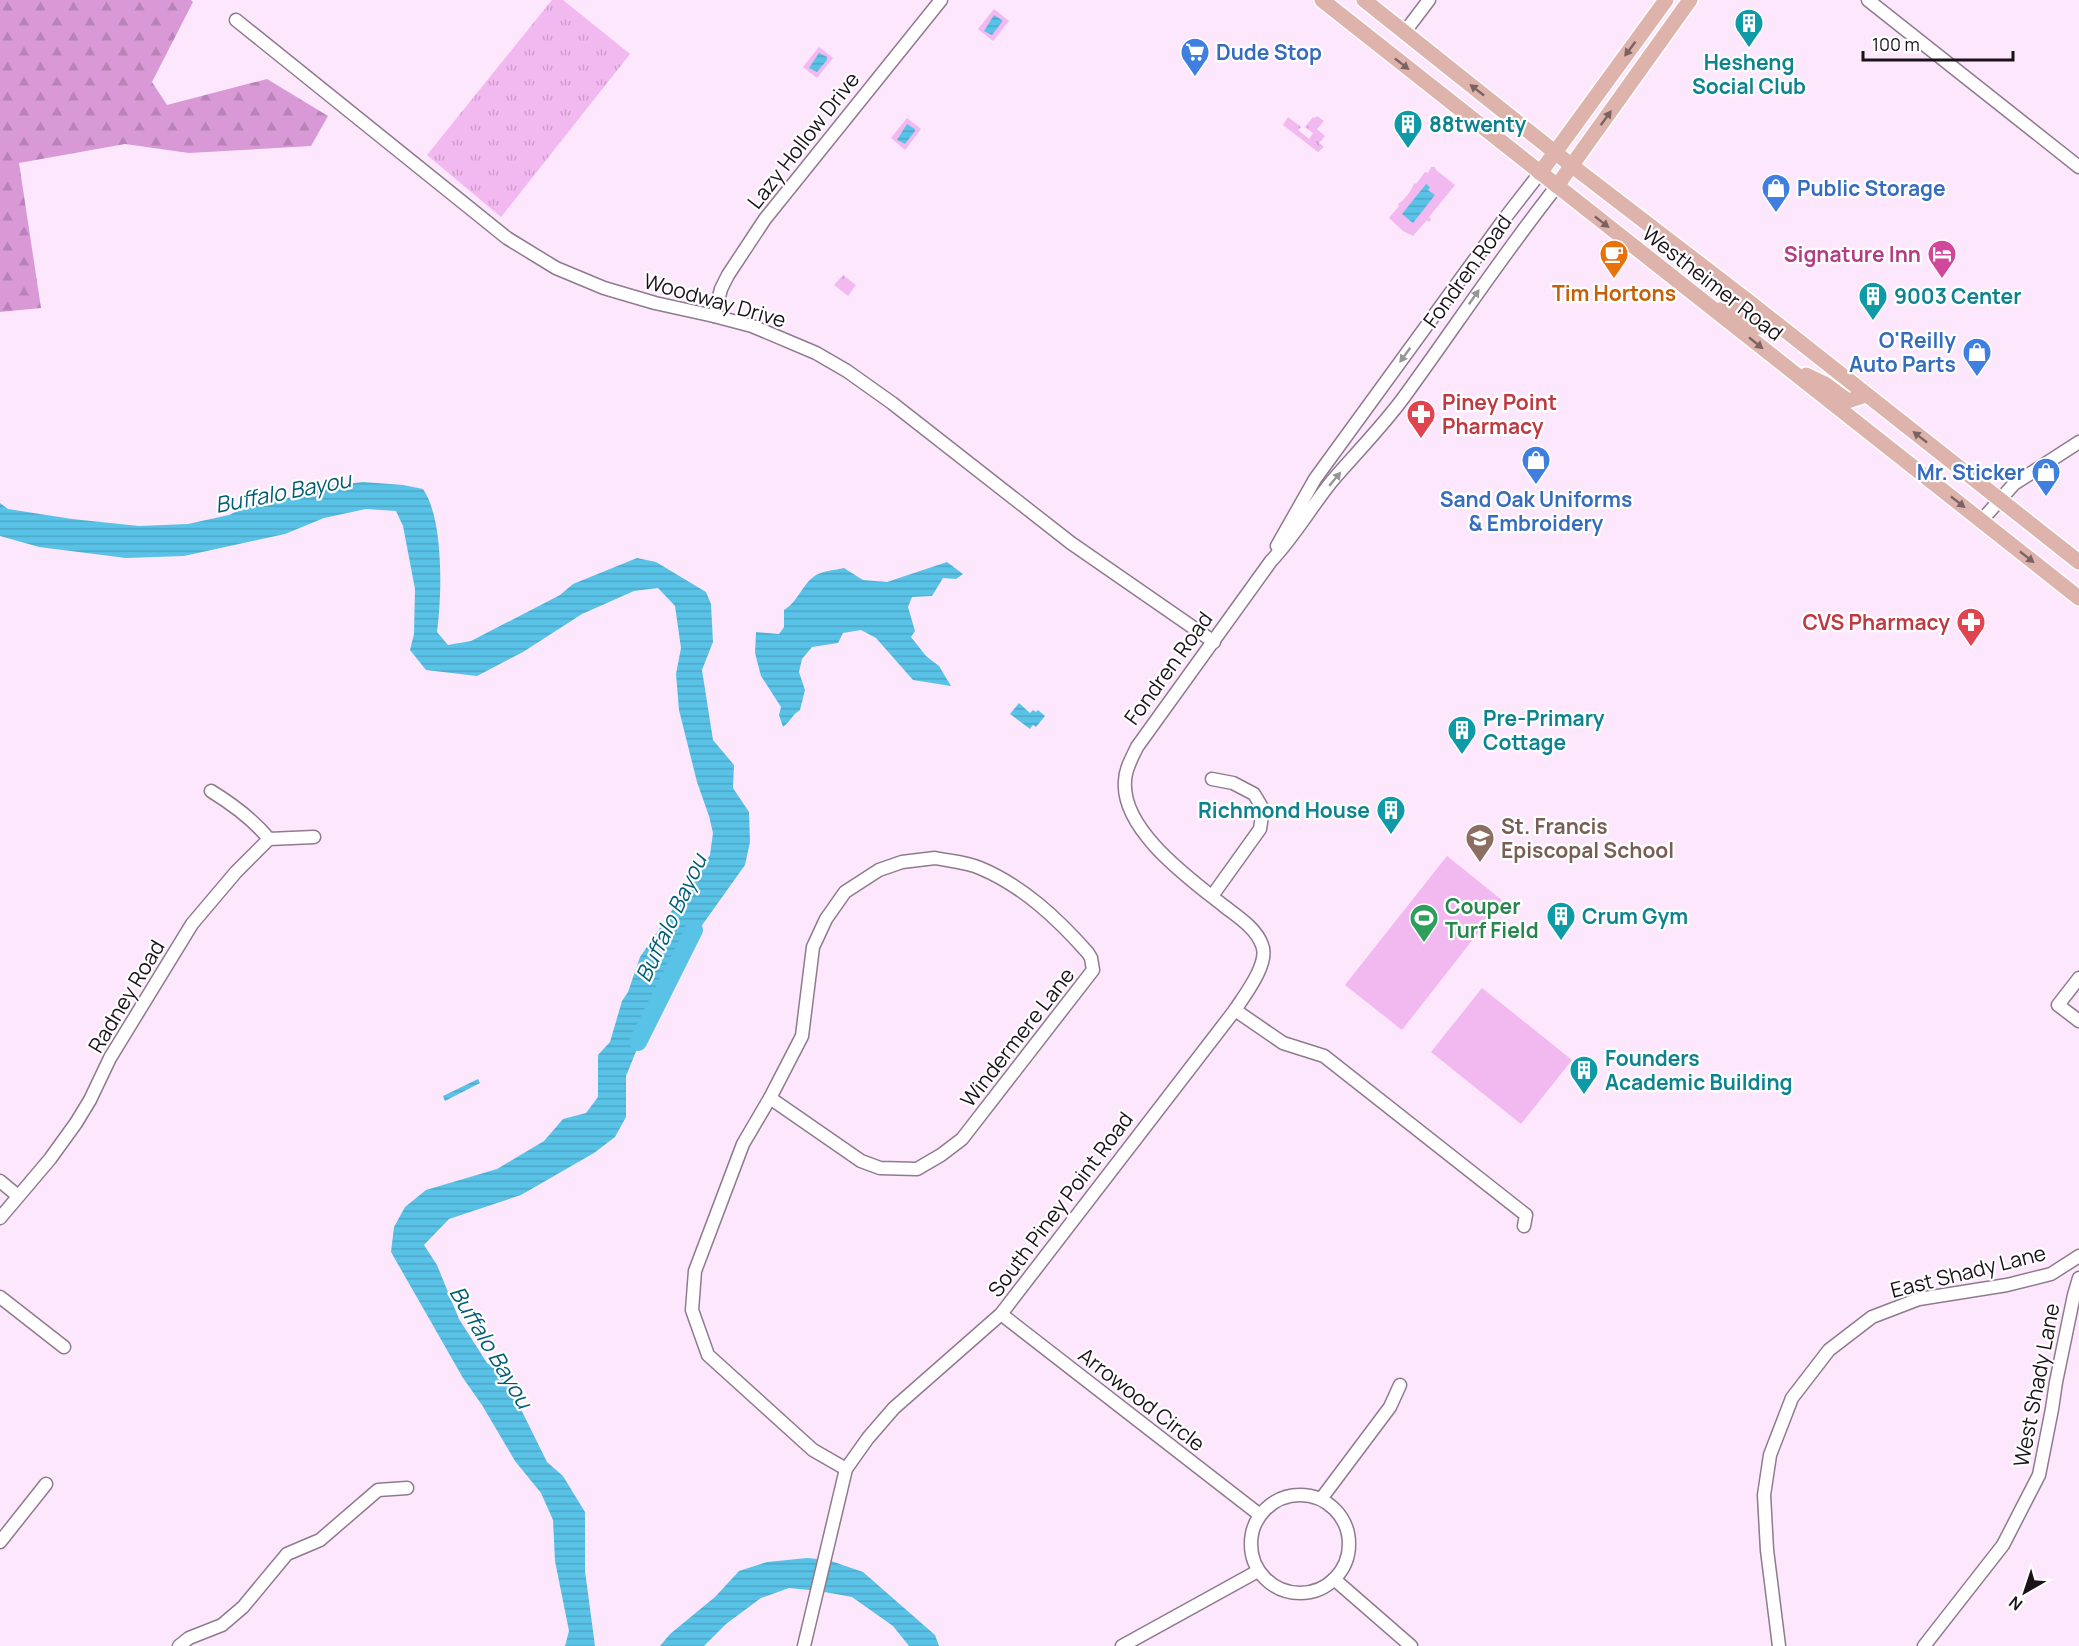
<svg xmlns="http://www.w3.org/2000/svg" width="2079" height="1646" font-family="Manrope,sans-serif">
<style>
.grass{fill:url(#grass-tufts)}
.forest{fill:url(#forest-firs)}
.park{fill:url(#park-crowns)}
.pitch{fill:#f2b8f0}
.water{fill:url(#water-rules)}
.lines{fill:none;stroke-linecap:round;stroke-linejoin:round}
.river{stroke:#59c2e7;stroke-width:18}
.minor-casing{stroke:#8e7b8d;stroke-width:15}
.major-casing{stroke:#fff;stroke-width:18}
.minor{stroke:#fff;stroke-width:12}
.major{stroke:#deb3ac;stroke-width:15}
.oneway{fill:#7c6363}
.oneway2{fill:#989598}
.labels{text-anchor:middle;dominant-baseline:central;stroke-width:4.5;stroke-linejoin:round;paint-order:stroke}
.shop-label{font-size:21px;font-weight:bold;fill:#366cbe;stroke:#fff;text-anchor:start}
.culture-label{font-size:21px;font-weight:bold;fill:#0d838f;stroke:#fff;text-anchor:start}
.street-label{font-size:21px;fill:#1a131a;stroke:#fff}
.hotel-label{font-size:21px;font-weight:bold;fill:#b23c85;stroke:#fff;text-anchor:end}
.food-label{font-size:21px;font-weight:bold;fill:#c56008;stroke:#fff}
.health-label{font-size:21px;font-weight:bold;fill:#be3a42;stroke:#fff;text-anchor:start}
.education-label{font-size:21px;font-weight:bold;fill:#785e54;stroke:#fff;text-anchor:start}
.leisure-label{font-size:21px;font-weight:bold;fill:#27864d;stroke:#fff;text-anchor:start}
.water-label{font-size:22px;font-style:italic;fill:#005d76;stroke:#fff}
</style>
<defs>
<pattern id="grass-tufts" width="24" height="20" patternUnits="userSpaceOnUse" patternTransform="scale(1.5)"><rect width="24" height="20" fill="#f2b8f0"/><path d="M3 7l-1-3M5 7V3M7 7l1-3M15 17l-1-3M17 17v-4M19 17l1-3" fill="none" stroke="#cf9dcd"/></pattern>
<pattern id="forest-firs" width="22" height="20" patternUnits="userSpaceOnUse" patternTransform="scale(1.5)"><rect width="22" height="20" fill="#d899d6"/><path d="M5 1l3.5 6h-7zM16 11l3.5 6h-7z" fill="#b983b7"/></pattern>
<pattern id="park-crowns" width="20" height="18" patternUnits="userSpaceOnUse" patternTransform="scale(1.5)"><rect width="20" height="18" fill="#f2b8f0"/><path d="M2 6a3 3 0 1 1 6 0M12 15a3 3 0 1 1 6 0" fill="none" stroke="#cf9dcd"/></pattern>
<pattern id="water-rules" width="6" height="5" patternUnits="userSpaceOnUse" patternTransform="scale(1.5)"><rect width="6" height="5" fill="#59c2e7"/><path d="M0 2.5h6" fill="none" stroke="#4da6c6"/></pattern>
</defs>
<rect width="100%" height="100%" fill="#fde7fc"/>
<!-- grass -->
<g class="grass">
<polygon points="552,0 563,0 630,54 501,217 427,155"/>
<polygon points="1317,116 1324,121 1317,129 1325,136 1319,143 1324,147 1318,152 1283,125 1288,117 1301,127 1298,130 1309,139 1313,133 1305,127 1313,117 1315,118"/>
</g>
<!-- forest -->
<polygon class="forest" points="0,0 191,0 193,2 152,82 167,105 267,79 328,116 311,146 189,153 125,144 19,163 41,308 0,312"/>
<!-- park -->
<polygon class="park" points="843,275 856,285 848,296 834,285"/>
<!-- pitch -->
<g class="pitch">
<polygon points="994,9 1009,21 993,41 978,29"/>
<polygon points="819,47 833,58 817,78 803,67"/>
<polygon points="907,118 921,129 905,150 891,138"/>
<path d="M1431 167H1435L1436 170 1455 185 1429 217 1431 219 1429 222 1427 220 1413 236 1403 231 1389 218 1399 206 1398 204C1403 202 1413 189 1414 183L1416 184 1425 172 1428 173Z"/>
<polygon points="1447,856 1503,901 1402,1030 1345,985"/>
<polygon points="1482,988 1572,1060 1521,1124 1431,1052"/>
</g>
<!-- water -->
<g class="water">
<polygon points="994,15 1002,20 1002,22 992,35 984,31"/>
<polygon points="819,53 827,57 827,60 817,72 809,68"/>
<polygon points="907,124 915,129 915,131 905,144 897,140"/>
<polygon points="1426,184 1430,187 1428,190 1435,195 1413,223 1402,214"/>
<path d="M363 482 403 485 423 489C444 519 442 596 437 632L448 645 471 641 560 595 573 584 637 558 656 562 706 592 711 604 713 642 702 670 713 740 734 765 733 788 749 812 750 842 745 865 668 973 626 1076V1117L615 1137 594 1153 521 1195 449 1219 424 1245 437 1265 459 1319 487 1363 504 1375 547 1462 563 1476 585 1512V1571L595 1646H565L569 1631 555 1561 553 1520 541 1493 515 1461 482 1405 463 1378 391 1252 394 1227 405 1207 426 1190 497 1169 544 1141 563 1119 586 1113 598 1097V1055L610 1042 622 1001 628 992 640 957 710 855 713 833 709 816 697 782 679 710 676 674 681 648 675 606 658 588 634 591 582 614 523 652 477 676 426 670 410 650 414 634 415 589 403 526 396 511 366 509 324 518 285 534 184 556 126 558 39 547 0 536V503L8 509 72 519 139 526 188 524 229 515 259 501 306 496 319 487Z"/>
<path d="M947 562 963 574 956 579 943 578 932 596 912 597 908 607 915 631 911 637 926 656 939 666 951 686 913 680 876 638 861 630 843 633 838 643 812 647 802 659 799 672 805 690 800 710C792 715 790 722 783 727L779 715 781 707 761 676 755 653 756 632 779 634 784 627V610C797 603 803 583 816 575 823 571 835 570 844 568L863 580 887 582Z"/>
<polygon points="1019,703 1030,713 1033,710 1036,712 1038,710 1045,716 1036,727 1033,725 1030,729 1010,714"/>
<polygon points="478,1079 480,1083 445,1101 443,1096"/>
<polygon points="807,1558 828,1560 863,1572 935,1635 939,1646 909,1646 893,1626 852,1597 819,1591 789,1588 761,1598 726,1624 704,1646 660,1646 670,1634 715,1597 739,1571 767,1562"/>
</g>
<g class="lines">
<!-- river -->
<polyline class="river" points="638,1042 694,930"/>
<!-- minor casing -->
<g class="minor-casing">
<g id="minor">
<polyline points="1868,0 2079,167"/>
<polyline points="236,20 507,238 556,268 604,288 655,303 714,316 752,326 816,353 847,371 892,403 1071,543 1214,642"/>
<polyline points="1404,33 1429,0"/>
<polyline points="714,316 721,289 728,275 765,219 941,0"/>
<polyline points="1981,521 2014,484 2079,442"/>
<polyline points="1277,546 1315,479 1505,218 1540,173"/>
<polyline points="1212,779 1233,783 1254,794 1263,809 1260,829 1212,896"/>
<path d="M211 791C232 804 253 819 269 839"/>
<path d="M935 858C949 861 966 862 980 868 1023 886 1058 919 1088 953L1091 958 1093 970 962 1139 941 1155 917 1169 880 1168 861 1161 770 1098 802 1036 813 947 826 919 845 892 879 870 902 862Z"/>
<polyline points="2079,978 2058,1005 2079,1021"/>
<polyline points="1235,1010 1283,1043 1324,1056 1526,1215 1524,1226"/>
<polyline points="770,1098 743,1144 695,1271 692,1310 708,1355 813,1450 846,1469"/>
<polyline points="0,1181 18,1196"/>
<polyline points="0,1218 50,1159 76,1123 90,1100 110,1058 192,924 236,872 269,839 314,837"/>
<polyline points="0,1297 64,1347"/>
<polyline points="1001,1314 1260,1515"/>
<circle cx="1300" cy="1544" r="49"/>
<polyline points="1321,1499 1390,1407 1400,1385"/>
<polyline points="0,1542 46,1484"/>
<polyline points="1334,1579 1411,1646"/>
<polyline points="179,1646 189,1638 222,1625 243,1607 287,1554 320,1540 378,1490 407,1488"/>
<path d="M804 1646 846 1469 868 1438 894 1408 1001 1314 1235 1010C1244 996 1270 963 1262 945 1256 928 1238 917 1224 906 1190 879 1121 830 1125 781 1125 769 1132 758 1137 747L1271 561C1294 537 1311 507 1332 481 1356 453 1382 427 1404 397 1455 327 1503 254 1557 186"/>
<polyline points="1122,1646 1258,1571"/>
<polyline points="1779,1646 1767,1550 1764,1495 1770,1455 1792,1398 1829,1350 1872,1317 1919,1299 2007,1285 2051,1274 2079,1256"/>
<polyline points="1924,1646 2003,1545 2039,1475 2052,1409 2056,1382 2074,1295 2079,1278"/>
</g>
</g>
<!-- major casing -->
<g class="major-casing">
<g id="major">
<polyline points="1322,0 2079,598"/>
<polyline points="1364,0 1571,165 1748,301 2079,562"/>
<polyline points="1540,173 1666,0"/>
<polyline points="1557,186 1690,0"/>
<path d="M1716 311C1738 303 1741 315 1758 327L1772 321"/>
<polyline points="1806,375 1825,384 1848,401 1866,395"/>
</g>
</g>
<!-- minor -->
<use href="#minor" class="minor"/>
<!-- major -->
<use href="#major" class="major"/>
</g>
<!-- one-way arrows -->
<defs><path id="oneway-solid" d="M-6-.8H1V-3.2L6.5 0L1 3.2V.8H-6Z" transform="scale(1.5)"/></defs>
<g class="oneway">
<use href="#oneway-solid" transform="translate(1630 49) rotate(127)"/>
<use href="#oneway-solid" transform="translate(1402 64) rotate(38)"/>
<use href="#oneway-solid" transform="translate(1477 90) rotate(-142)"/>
<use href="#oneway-solid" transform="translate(1606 118) rotate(-54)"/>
<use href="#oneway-solid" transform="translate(1602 222) rotate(38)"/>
<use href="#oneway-solid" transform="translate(1756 343) rotate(39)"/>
<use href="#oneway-solid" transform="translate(1920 437) rotate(-142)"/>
<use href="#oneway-solid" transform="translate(1958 502) rotate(38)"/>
<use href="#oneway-solid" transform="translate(2027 557) rotate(38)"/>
</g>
<g class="oneway2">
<use href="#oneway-solid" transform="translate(1474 297) rotate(-55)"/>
<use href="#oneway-solid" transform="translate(1405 355) rotate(126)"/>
<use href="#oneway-solid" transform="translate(1335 479) rotate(-50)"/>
</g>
<!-- icons -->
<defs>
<g id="building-pin" transform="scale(1.5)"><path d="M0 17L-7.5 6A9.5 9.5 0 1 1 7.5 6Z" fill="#0f9aa8" stroke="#fff"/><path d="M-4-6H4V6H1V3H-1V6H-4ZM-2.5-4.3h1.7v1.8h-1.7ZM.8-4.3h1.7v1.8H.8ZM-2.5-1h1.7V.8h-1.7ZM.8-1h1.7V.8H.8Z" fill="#fff"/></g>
<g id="supermarket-pin" transform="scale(1.5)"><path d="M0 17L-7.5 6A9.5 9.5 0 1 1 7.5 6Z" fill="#3f7fe0" stroke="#fff"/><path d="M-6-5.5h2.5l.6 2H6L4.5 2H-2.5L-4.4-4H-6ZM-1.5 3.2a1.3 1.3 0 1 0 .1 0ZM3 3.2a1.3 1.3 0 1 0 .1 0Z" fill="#fff"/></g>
<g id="shop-pin" transform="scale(1.5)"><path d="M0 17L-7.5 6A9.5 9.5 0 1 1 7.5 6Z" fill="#3f7fe0" stroke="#fff"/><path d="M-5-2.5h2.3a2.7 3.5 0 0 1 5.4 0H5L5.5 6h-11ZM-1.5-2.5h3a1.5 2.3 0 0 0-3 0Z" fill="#fff"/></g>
<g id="cafe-pin" transform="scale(1.5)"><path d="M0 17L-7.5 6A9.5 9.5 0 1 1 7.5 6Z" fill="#e8710a" stroke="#fff"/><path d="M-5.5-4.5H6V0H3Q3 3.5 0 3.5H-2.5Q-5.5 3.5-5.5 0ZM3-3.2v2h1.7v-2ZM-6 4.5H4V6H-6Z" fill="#fff"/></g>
<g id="hotel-pin" transform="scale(1.5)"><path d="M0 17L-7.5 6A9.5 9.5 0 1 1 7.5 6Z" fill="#d1479c" stroke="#fff"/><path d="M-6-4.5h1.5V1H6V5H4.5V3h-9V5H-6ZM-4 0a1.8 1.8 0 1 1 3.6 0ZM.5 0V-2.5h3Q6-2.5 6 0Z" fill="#fff"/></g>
<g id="pharmacy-pin" transform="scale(1.5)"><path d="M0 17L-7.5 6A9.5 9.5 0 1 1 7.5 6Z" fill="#e0444e" stroke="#fff"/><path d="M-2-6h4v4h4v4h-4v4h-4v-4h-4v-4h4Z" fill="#fff"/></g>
<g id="school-pin" transform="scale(1.5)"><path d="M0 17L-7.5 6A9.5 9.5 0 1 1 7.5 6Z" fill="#8d6e63" stroke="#fff"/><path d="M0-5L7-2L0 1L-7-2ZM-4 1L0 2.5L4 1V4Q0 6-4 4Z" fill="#fff"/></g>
<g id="stadium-pin" transform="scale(1.5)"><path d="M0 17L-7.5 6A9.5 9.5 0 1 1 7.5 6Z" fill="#2e9e5b" stroke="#fff"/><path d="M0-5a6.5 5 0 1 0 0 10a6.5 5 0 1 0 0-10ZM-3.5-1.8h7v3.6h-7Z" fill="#fff"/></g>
</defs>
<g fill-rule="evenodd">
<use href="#building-pin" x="1749" y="23"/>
<use href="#supermarket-pin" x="1195" y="52"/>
<use href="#building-pin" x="1408" y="124"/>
<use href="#shop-pin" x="1776" y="188"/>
<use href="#cafe-pin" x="1614" y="254"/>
<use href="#hotel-pin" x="1942" y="254"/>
<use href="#building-pin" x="1873" y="296"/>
<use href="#shop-pin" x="1977" y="352"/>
<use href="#pharmacy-pin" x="1421" y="414"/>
<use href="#shop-pin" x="1536" y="460"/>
<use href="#shop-pin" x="2046" y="472"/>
<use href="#pharmacy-pin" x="1971" y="622"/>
<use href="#building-pin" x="1462" y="730"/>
<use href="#building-pin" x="1391" y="810"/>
<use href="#school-pin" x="1480" y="838"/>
<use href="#building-pin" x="1561" y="916"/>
<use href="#stadium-pin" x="1424" y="918"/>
<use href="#building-pin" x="1584" y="1070"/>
</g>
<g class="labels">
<!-- shop labels -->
<g class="shop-label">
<text x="1216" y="52">Dude Stop</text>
<text x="1797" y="188">Public Storage</text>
<text x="1956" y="340" text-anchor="end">O'Reilly<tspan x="1956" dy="24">Auto Parts</tspan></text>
<text x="2025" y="472" text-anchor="end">Mr. Sticker</text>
<text x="1536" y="499" text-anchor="middle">Sand Oak Uniforms<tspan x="1536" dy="24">&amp; Embroidery</tspan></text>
</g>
<!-- culture labels -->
<g class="culture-label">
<text x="1749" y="62" text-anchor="middle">Hesheng<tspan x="1749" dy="24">Social Club</tspan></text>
<text x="1429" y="124">88twenty</text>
<text x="1894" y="296">9003 Center</text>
<text x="1483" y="718">Pre-Primary<tspan x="1483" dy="24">Cottage</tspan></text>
<text x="1370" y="810" text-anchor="end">Richmond House</text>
<text x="1582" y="916">Crum Gym</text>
<text x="1605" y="1058">Founders<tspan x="1605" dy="24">Academic Building</tspan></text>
</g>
<!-- street labels -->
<g class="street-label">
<text transform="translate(803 140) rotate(-52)">Lazy Hollow Drive</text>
<text transform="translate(1467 271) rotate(-54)">Fondren Road</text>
<text transform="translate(1713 283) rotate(38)">Westheimer Road</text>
<text transform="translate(715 300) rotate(16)">Woodway Drive</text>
<text transform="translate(1168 668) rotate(-54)">Fondren Road</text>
<text transform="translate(126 996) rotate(-59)">Radney Road</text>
<text transform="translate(1017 1037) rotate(-52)">Windermere Lane</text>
<text transform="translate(1060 1204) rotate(-53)">South Piney Point Road</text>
<text transform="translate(1968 1271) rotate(-14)">East Shady Lane</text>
<text transform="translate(2036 1385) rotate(-79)">West Shady Lane</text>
<text transform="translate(1142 1399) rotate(38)">Arrowood Circle</text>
</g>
<!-- hotel labels -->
<g class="hotel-label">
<text x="1921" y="254">Signature Inn</text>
</g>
<!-- food labels -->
<g class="food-label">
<text x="1614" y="293">Tim Hortons</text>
</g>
<!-- health labels -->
<g class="health-label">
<text x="1442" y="402">Piney Point<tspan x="1442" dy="24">Pharmacy</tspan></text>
<text x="1950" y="622" text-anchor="end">CVS Pharmacy</text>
</g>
<!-- education labels -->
<g class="education-label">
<text x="1501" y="826">St. Francis<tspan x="1501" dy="24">Episcopal School</tspan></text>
</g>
<!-- leisure labels -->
<g class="leisure-label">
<text x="1445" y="906">Couper<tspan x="1445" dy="24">Turf Field</tspan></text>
</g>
<!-- water labels -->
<g class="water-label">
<text transform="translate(283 492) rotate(-11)">Buffalo Bayou</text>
<text transform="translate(671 918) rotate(-65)">Buffalo Bayou</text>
<text transform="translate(491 1347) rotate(59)">Buffalo Bayou</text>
</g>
</g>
<!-- north arrow -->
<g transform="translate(2025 1592) rotate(219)" stroke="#ffffff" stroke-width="4.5" paint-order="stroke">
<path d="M0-4.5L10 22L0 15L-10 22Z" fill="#1a131a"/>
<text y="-9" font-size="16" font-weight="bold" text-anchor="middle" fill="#1a131a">N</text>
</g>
<!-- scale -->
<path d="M1863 51v9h150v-9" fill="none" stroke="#1a131a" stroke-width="3"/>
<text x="1872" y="51" font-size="18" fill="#1a131a" stroke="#ffffff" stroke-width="4.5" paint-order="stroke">100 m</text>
</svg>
